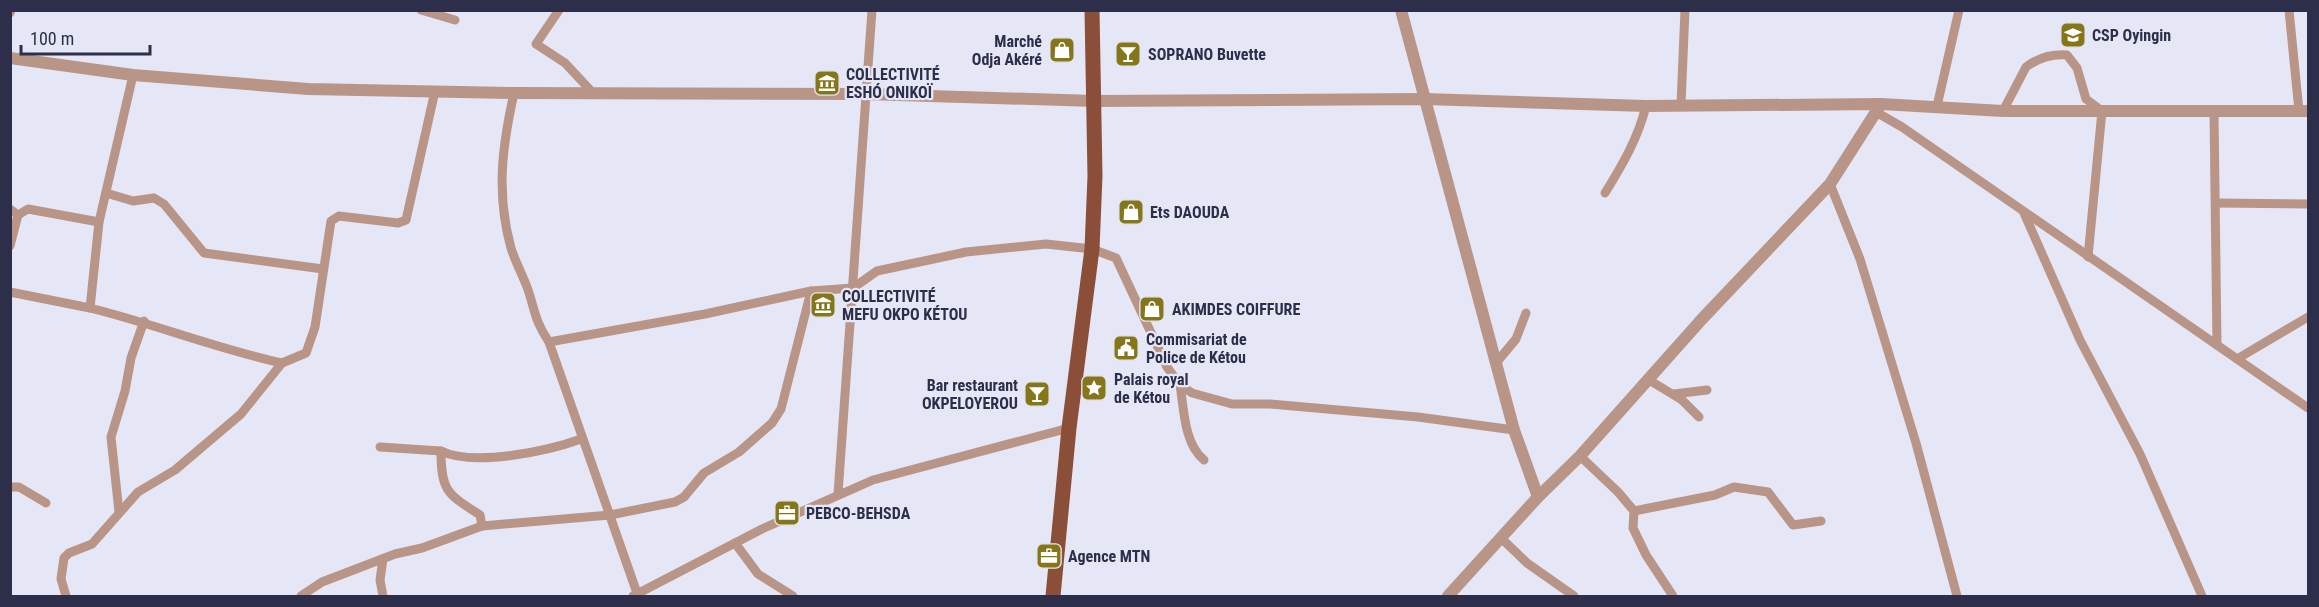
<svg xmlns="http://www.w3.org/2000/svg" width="2319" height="607" font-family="'Roboto Condensed',sans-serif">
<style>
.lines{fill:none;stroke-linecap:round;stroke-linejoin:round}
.minor{stroke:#b99588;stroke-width:9}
.tertiary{stroke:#b99588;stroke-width:12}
.primary{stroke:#8b4e39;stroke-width:15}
.labels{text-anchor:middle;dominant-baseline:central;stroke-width:4.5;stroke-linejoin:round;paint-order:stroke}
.poi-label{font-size:16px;font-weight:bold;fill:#2c2e4a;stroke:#e5e7f6;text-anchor:start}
</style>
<rect width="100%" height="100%" fill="#e5e7f6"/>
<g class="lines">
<!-- minor -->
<g class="minor">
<polyline points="421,10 455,20"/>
<polyline points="559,10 536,44 565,63 592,92"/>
<polyline points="2289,10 2299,111"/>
<polyline points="10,13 11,10"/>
<path d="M514 93C502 147 496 194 511 248 515 261 522 274 527 287 535 309 534 320 549 342L637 593"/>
<polyline points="1681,104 1685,10"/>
<polyline points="1937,106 1959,10"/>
<path d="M2003 111 2026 67C2038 58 2052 54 2067 55L2077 68 2086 99 2102 111 2088 257"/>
<polyline points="1876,112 1902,127 2308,408"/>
<polyline points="2214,112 2217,345"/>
<polyline points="1830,184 1860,259 1916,443 1957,596"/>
<polyline points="106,193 133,201 154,198 164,204 204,253 323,269"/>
<path d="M1605 193C1623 164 1638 138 1646 106"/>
<polyline points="2216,203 2308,204"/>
<polyline points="10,209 18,215 10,246"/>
<polyline points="2024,213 2080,340 2140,454 2202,596"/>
<polyline points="18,215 28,209 99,222"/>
<polyline points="10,292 90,308 99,222 133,75"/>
<path d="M90 308C155 324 217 349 282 363"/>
<polyline points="549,342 705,314 811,291 853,288 877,271 966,252 1046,244 1092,249 1116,258 1167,367 1180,385 1192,393 1232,404 1270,404 1418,417 1514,430"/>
<polyline points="2237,359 2308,317"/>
<polyline points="1496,363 1516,339 1526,313"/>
<polyline points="1649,380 1682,400 1699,417"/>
<path d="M1180 385C1184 409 1184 444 1204 460"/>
<polyline points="1674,394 1707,390"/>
<path d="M380 447 441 451C441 492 448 494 480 515L482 526"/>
<path d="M441 451C474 467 548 451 581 439"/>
<polyline points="1580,456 1618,492 1634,511 1633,528 1646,555 1673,596"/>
<polyline points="10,487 19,487 46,503"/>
<polyline points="838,494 872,10"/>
<polyline points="1634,511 1715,495 1734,487 1768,492 1793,525 1821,521"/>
<polyline points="119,512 111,437 125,391 131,358 144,321"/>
<polyline points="1500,537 1527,563 1574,596"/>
<polyline points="735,543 758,574 793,596"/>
<polyline points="383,559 380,580 383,596"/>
<polyline points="66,596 61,579 64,558 69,553 92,544 138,492 175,470 241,414 282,363 306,353 315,327 331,221 339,216 398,223 406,220 435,91"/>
<polyline points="301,596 322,582 395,554 422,548 482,526 610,515 675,502 684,497 704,473 739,452 772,423 781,409 811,291"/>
<polyline points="633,596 762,529 873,480 1069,428"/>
</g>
<!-- tertiary -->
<g class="tertiary">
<polyline points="1401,10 1514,430 1538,497"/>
<polyline points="10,58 133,75 308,89 514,93 865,94 1095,101 1425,99 1646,106 1881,104 2003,111 2308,111"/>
<polyline points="1448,596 1538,497 1580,456 1702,319 1830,184 1881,104"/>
</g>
<!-- primary -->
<polyline class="primary" points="1053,596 1069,428 1092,249 1095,176 1092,10"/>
</g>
<!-- icons -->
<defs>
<g id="school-square" transform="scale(1.35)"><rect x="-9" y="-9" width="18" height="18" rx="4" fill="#847619" stroke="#e5e7f6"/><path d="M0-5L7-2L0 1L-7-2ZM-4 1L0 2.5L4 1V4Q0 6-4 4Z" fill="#fff"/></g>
<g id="shop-square" transform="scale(1.35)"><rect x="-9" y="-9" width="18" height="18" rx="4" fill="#847619" stroke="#e5e7f6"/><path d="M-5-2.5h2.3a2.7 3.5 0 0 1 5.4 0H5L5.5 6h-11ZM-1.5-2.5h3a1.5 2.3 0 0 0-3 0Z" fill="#fff"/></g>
<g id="bar-square" transform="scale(1.35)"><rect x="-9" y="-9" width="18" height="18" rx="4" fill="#847619" stroke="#e5e7f6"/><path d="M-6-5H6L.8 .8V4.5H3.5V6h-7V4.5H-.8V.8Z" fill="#fff"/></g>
<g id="museum-square" transform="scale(1.35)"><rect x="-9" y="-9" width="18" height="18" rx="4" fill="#847619" stroke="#e5e7f6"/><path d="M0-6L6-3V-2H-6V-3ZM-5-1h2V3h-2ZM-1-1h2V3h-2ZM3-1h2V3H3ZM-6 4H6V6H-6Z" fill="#fff"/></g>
<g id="civic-square" transform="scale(1.35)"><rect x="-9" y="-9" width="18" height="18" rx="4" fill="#847619" stroke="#e5e7f6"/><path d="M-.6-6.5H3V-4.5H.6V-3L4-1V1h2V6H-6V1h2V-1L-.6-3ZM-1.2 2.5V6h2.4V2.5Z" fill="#fff"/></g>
<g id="sight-square" transform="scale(1.35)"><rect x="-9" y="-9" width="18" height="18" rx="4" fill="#847619" stroke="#e5e7f6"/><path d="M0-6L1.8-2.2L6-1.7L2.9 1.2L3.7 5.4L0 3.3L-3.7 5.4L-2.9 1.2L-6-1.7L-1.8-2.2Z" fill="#fff"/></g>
<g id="office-square" transform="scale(1.35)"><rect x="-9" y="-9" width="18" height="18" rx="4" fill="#847619" stroke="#e5e7f6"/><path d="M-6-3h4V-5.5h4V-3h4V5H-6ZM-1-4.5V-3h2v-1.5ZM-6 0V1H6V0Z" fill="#fff"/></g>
</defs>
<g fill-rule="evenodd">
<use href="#school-square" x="2073" y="35"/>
<use href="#shop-square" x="1062" y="50"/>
<use href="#bar-square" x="1128" y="54"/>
<use href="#museum-square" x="827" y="83"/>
<use href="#shop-square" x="1131" y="212"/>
<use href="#museum-square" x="823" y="305"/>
<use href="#shop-square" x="1152" y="309"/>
<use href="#civic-square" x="1126" y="348"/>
<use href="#sight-square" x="1094" y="388"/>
<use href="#bar-square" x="1037" y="394"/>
<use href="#office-square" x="787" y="513"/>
<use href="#office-square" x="1049" y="556"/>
</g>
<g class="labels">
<!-- poi labels -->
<g class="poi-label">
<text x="2092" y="35">CSP Oyingin</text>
<text x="1042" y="41" text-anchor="end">Marché<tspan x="1042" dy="18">Odja Akéré</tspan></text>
<text x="1148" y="54">SOPRANO Buvette</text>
<text x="846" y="74">COLLECTIVITÉ<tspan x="846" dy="18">ESHÓ ONIKOÏ</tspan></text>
<text x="1150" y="212">Ets DAOUDA</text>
<text x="842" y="296">COLLECTIVITÉ<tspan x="842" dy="18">MEFU OKPO KÉTOU</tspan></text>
<text x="1172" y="309">AKIMDES COIFFURE</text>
<text x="1146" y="339">Commisariat de<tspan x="1146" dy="18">Police de Kétou</tspan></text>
<text x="1114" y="379">Palais royal<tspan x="1114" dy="18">de Kétou</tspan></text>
<text x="1018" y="385" text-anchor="end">Bar restaurant<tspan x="1018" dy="18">OKPELOYEROU</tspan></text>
<text x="806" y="513">PEBCO-BEHSDA</text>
<text x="1068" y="556">Agence MTN</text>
</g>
</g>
<!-- border -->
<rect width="2319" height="607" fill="none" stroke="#2c2e4a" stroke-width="24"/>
<!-- scale -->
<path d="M21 45v9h129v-9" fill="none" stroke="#2c2e4a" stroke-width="3"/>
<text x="30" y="45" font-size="18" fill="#2c2e4a" stroke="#e5e7f6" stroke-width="4.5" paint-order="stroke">100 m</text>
</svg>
